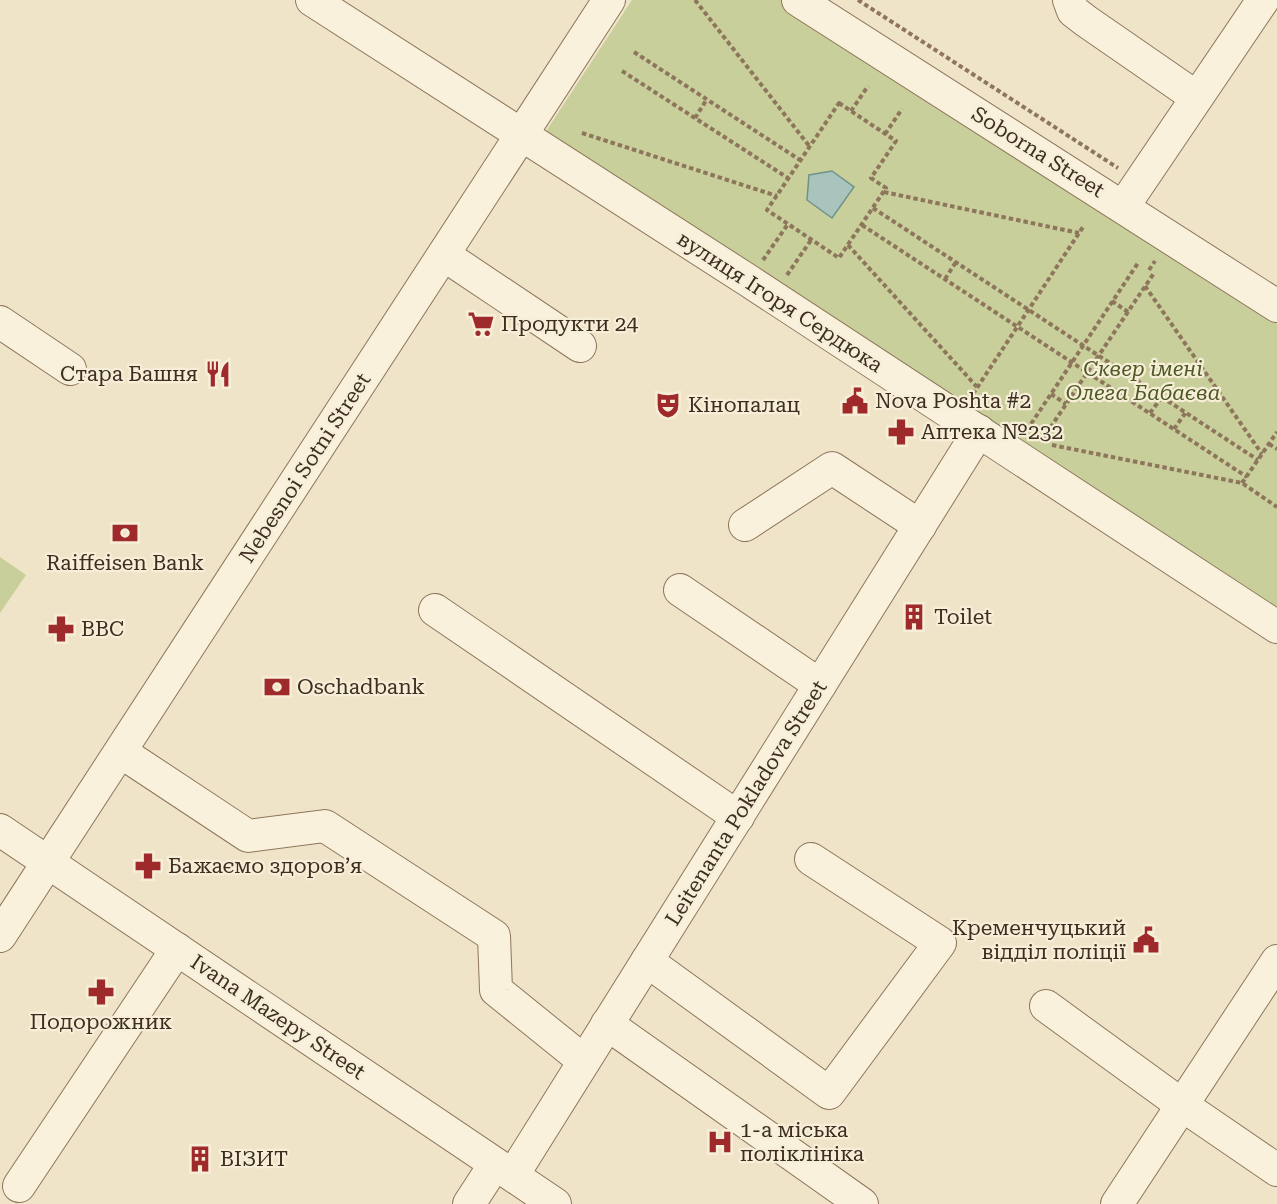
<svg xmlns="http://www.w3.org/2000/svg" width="1277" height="1204" font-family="'Roboto Serif',serif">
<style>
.green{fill:#c9cf9b}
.water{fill:#a9c4bc;stroke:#6f938a;stroke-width:1.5}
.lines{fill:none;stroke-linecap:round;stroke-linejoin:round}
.minor-casing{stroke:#8d765c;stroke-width:34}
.path{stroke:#8d765c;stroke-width:4;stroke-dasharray:4.5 3;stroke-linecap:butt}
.minor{stroke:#faf1dc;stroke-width:32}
.labels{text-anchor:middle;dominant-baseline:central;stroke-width:4.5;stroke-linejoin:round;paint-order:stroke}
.street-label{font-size:21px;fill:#3d2e20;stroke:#f7eed8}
.poi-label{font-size:21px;fill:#3d2e20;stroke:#f7eed8;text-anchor:start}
.park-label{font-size:21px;font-style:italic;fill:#4d5a26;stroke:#f7eed8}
</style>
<rect width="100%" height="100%" fill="#f0e4c8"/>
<!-- green -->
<g class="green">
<polygon points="632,0 796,0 1277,310 1277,627 537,145"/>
<polygon points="0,557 26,575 0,613"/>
</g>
<!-- water -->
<polygon class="water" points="832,171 854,187 832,218 807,200 809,175"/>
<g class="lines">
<!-- minor casing -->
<g class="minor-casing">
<g id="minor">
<polyline points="312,0 749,281 1277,627"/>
<polyline points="798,0 1277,306"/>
<polyline points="1069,0 1073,11 1086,21 1196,97"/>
<polyline points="1123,207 1263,0"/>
<polyline points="444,255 580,346"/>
<polyline points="0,322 70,369"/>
<polyline points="745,525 832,468 920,526"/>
<polyline points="680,590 820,685"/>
<polyline points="435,610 738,817"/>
<polyline points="121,752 248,836 325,826 494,936 496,990 584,1061"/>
<polyline points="0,830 555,1204"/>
<polyline points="0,936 609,0"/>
<polyline points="647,961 829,1093 940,943 811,859"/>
<polyline points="1046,1006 1182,1105 1277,1170"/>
<polyline points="607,1024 862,1204"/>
<polyline points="513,1175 979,431"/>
<polyline points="19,1186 177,949"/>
<polyline points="469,1204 495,1164"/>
<polyline points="1117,1204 1277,961"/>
</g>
</g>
<!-- path -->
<g class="path">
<polyline points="695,0 810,147"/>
<polyline points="858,0 1118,168"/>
<polyline points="634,52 800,160"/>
<polyline points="622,71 788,178"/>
<polygon points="839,103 896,141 871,178 886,188 839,258 767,210"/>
<polyline points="851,111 868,86"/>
<polyline points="695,118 707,99"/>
<polyline points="582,133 777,196"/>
<polyline points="885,134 902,109"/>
<polyline points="884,192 1079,233"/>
<polyline points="873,208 1258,460"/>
<polyline points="862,225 1247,477"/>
<polyline points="848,245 977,387"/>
<polyline points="763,260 788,224"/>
<polyline points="1149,270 1155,261"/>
<polyline points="787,275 811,240"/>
<polyline points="945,279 956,262"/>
<polyline points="1145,286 1262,454"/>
<polyline points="1112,301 1128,312"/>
<polyline points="973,394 1083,227"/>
<polyline points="1051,394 1066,404"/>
<polyline points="1150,413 1162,397"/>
<polyline points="1174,429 1186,412"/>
<polyline points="1027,430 1138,263"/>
<polyline points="1042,440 1154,273"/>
<polyline points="1269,444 1277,449"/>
<polyline points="1052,445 1242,483 1277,507"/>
<polyline points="1242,483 1277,432"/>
</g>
<!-- minor -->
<use href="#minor" class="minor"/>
</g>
<!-- icons -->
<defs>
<g id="supermarket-bare" transform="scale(2.07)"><path d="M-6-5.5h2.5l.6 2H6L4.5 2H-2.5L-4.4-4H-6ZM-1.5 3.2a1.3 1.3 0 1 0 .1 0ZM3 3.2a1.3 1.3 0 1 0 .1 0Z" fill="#9e2a2b" stroke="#f7eed8" stroke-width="2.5" paint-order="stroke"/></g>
<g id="restaurant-bare" transform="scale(2.07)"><path d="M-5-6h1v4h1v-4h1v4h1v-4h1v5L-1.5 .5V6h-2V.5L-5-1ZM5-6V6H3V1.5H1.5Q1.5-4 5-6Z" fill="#9e2a2b" stroke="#f7eed8" stroke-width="2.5" paint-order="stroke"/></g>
<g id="civic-bare" transform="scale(2.07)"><path d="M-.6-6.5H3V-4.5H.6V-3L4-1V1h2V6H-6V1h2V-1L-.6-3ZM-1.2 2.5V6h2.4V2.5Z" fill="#9e2a2b" stroke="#f7eed8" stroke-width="2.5" paint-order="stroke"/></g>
<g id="theatre-bare" transform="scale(2.07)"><path d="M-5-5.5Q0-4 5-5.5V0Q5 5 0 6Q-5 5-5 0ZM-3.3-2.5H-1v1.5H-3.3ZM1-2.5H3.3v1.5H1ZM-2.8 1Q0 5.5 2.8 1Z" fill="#9e2a2b" stroke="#f7eed8" stroke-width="2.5" paint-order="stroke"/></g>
<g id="pharmacy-bare" transform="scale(2.07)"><path d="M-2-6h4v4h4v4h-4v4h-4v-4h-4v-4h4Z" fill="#9e2a2b" stroke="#f7eed8" stroke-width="2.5" paint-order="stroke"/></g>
<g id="bank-bare" transform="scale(2.07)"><path d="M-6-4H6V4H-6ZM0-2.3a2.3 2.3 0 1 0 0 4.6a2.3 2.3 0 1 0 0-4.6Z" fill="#9e2a2b" stroke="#f7eed8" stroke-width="2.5" paint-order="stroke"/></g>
<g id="building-bare" transform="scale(2.07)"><path d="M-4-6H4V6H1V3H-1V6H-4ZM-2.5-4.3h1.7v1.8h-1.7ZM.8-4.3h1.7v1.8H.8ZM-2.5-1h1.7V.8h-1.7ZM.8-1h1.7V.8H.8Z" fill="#9e2a2b" stroke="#f7eed8" stroke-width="2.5" paint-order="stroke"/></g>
<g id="hospital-bare" transform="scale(2.07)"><path d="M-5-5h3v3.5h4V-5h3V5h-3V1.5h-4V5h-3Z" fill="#9e2a2b" stroke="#f7eed8" stroke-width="2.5" paint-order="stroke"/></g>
</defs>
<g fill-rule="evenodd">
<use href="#supermarket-bare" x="481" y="324"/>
<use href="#restaurant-bare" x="218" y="374"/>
<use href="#civic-bare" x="855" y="401"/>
<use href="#theatre-bare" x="668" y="405"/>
<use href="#pharmacy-bare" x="901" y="432"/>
<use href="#bank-bare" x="125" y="533"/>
<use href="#building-bare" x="914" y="617"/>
<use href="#pharmacy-bare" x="61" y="629"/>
<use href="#bank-bare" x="277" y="687"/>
<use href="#pharmacy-bare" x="148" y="866"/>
<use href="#civic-bare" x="1146" y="940"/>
<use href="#pharmacy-bare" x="101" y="992"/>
<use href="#hospital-bare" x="720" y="1142"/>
<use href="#building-bare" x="200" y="1159"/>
</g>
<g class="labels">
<!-- street labels -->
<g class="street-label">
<text transform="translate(1038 152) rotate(32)">Soborna Street</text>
<text transform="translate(780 302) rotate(33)">вулиця Ігоря Сердюка</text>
<text transform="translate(305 468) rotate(-57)">Nebesnoi Sotni Street</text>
<text transform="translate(746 803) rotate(-58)">Leitenanta Pokladova Street</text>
<text transform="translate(278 1017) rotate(34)">Ivana Mazepy Street</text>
</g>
<!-- poi labels -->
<g class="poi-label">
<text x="501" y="324">Продукти 24</text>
<text x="198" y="374" text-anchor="end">Стара Башня</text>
<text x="875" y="401">Nova Poshta #2</text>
<text x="688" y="405">Кінопалац</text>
<text x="921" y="432">Аптека №232</text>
<text x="125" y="563" text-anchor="middle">Raiffeisen Bank</text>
<text x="934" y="617">Toilet</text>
<text x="81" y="629">ВВС</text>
<text x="297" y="687">Oschadbank</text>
<text x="168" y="866">Бажаємо здоровʼя</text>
<text x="1126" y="928" text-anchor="end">Кременчуцький<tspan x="1126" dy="24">відділ поліції</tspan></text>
<text x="101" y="1022" text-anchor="middle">Подорожник</text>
<text x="740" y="1130">1-а міська<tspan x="740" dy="24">поліклініка</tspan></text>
<text x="220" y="1159">ВІЗИТ</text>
</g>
<!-- park labels -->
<g class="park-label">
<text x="1143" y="369">Сквер імені<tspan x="1143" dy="24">Олега Бабаєва</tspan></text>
</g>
</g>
</svg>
